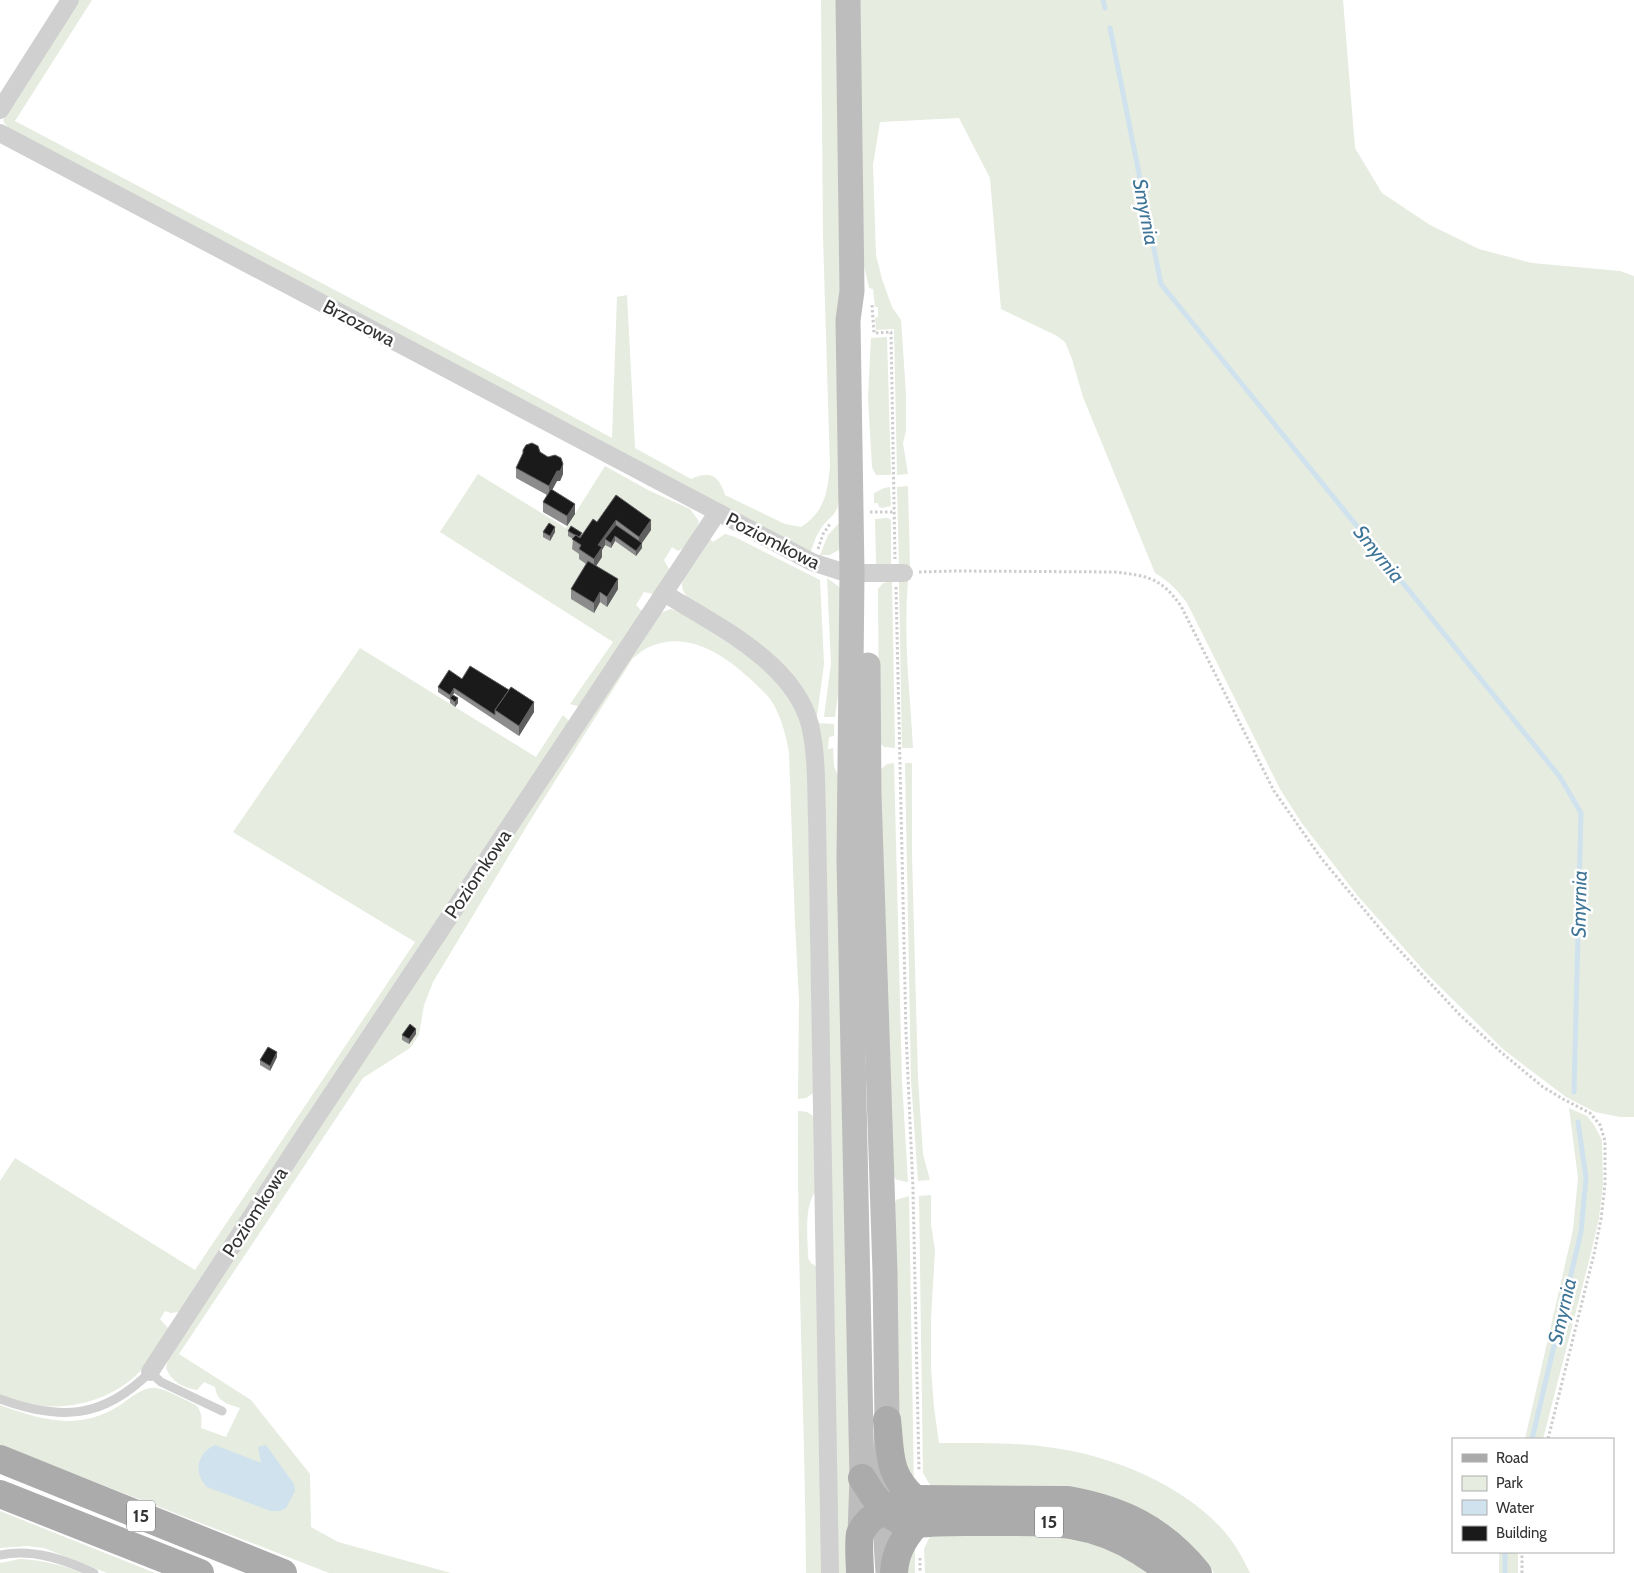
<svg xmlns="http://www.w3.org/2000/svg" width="1634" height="1573" font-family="Cabin,sans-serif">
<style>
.green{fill:#e6ecdf}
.water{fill:#cfe2ee}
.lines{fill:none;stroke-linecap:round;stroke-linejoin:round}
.stream{stroke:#cfe2ee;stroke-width:5}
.path{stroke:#cdcdcd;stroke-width:3;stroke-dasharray:2.5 2.5;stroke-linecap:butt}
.service{stroke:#d0d0d0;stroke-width:9}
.minor{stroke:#d0d0d0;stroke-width:18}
.secondary{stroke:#bdbdbd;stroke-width:25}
.primary{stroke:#ababab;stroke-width:28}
.wall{fill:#8c8c8c}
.shaded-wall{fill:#5f5f5f}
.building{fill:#1a1a1a;stroke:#5f5f5f}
.labels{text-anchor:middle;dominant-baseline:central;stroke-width:5;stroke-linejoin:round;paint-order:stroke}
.shield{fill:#fff;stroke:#707070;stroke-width:1}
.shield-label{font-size:18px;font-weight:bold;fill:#333}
.street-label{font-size:19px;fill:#333;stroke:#fff}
.water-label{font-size:20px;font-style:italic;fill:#3f7597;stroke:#fff}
</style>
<rect width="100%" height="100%" fill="#fff"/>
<!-- green -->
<g class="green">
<path d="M78 0H92L15 121 507 381 612 438 617 297 627 295 635 448 691 479C710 470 719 475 725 495L785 524 801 527C825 511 827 494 830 467L823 237 821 0H836L843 504 838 503C838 515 825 520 820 530 815 537 813 546 810 554L9 129 3 121 5 114Z"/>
<path d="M859 0H1343L1355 148 1382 193 1430 225 1479 249 1532 263 1620 271 1634 276V1117H1620L1595 1112 1566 1097 1504 1050 1426 973 1357 895 1301 822 1280 789 1187 603C1178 591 1169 581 1155 573L1083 397 1072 359 1065 342 1057 336 1001 309 990 178 959 118 880 122 873 165 876 255 882 279 892 307 901 320 906 394V431L903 443 908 474 897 475 894 329 876 330 875 318 878 317V307H875L873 289 869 288 862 257Z"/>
<polygon points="887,337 891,475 876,475 872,467 868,398 871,338"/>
<path d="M605 466 648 490 690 509 699 521C696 532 689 547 678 551L672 547 664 560 669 569 654 594 644 592 636 605 642 611 581 707 570 704 613 642 440 532 478 474 566 528Z"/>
<polygon points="908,486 910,567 899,568 897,487"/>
<polygon points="890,487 891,506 882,508 879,507 878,503 874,503 874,493 884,488"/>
<polygon points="888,518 891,520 891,568 878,565 876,563 875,519"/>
<polygon points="842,520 840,549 830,555 820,555 828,535"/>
<path d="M725 534 735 537 820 580 824 664 817 716 815 717 693 603C688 598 683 593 682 586 681 575 703 549 710 539L713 542Z"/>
<polygon points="827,578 842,589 843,660 835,717 824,717 831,663"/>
<polygon points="892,581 895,748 884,747 879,742 878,589 883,583"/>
<path d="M899 581H908C903 636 910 693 913 748H902Z"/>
<path d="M671 609 681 612 691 618 751 658 772 674 790 698 801 720 807 740 813 1093 806 1098 798 1099 799 1001 795 924 789 752C786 736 782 720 774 705 768 695 757 685 748 677 722 653 686 630 649 647 643 649 638 655 633 658L531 819 433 982 424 1005 419 1035 410 1048 363 1078 179 1354 251 1400 310 1474 311 1527 338 1542 451 1573H329L0 1445V1405C39 1419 73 1430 112 1410 126 1403 141 1386 156 1388 168 1390 185 1400 196 1405 202 1412 202 1418 201 1428L226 1437 240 1408C228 1404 217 1402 215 1387L204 1382 197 1390C183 1388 171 1381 166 1368L170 1353 660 613Z"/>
<path d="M360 648 536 757 563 715 570 722 179 1312 171 1313 165 1311 160 1319 169 1329C160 1342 153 1356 143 1368 120 1395 80 1409 45 1406 29 1405 15 1400 0 1395V1181L15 1158 195 1270 415 942 233 832Z"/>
<polygon points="816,723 834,724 834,736 829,737 828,749 833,748 834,766 839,778 853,1573 833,1573"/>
<polygon points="894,763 902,1081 908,1182 897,1180 893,1176 882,904 881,769 887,764"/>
<polygon points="905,763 912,763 912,855 918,1078 923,1154 930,1180 918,1181 911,1080"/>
<polygon points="1569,1108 1587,1116 1594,1125 1602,1140 1603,1184 1599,1218 1591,1253 1543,1439 1525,1439 1573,1230 1578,1178"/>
<path d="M798 1111C808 1111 812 1114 818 1122L817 1190C803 1205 808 1238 808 1258L811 1263 817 1267 823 1573H806C805 1419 797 1265 798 1111Z"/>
<path d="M931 1195V1224L935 1250 931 1319V1367L934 1408 939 1443C979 1443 1020 1442 1060 1449 1118 1458 1185 1487 1224 1531 1235 1544 1243 1558 1250 1573H1214C1207 1564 1200 1554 1192 1546 1169 1522 1141 1507 1110 1496L933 1490 923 1473 919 1196Z"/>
<polygon points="909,1196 914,1486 900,1464 894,1207 896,1200"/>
<polygon points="0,1511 155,1573 107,1573 44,1548 27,1546 0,1548"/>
<polygon points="931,1534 1058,1534 1110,1548 1150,1573 925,1573 924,1549"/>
<polygon points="915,1541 915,1573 900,1573"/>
<rect x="1499" y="1552" width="19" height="21"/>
<path d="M20 1559C42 1560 62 1565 83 1573H0V1563Z"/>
</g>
<!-- water -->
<path class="water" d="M215 1445 261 1463 258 1447 266 1445 294 1484 295 1491 286 1508 280 1511H271L207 1487C193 1473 197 1453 215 1445Z"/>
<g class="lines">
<!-- stream -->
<g class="stream">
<polyline points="1103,0 1105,8"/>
<polyline points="1110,28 1161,284 1560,777 1581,813 1574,1092"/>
<polyline points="1532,1439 1581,1232 1586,1178 1578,1122"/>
<polyline points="1505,1573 1505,1552"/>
</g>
<!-- path -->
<g class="path">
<polyline points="872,305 874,333 891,332 895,559"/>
<polyline points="870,512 894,512"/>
<polyline points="818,549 823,534 830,524"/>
<path d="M919 572 955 571 1115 572C1149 576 1161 578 1181 606L1274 791 1321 858 1387 937 1460 1015 1502 1053 1543 1087 1563 1099 1590 1113 1600 1125 1605 1141V1184L1601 1219 1594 1254 1548 1439"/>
<polyline points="896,587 906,1032 913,1189 919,1471"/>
<polyline points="920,1558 920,1573"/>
<polyline points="1522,1573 1522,1552"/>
</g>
<!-- service -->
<g class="service">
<path d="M0 1399C60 1421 103 1419 150 1372L161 1382 222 1411"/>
<path d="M0 1555C33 1548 65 1560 94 1573"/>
</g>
<!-- minor -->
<g class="minor">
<polyline points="0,110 70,0"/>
<polyline points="0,133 812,562 846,573 904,573"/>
<path d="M664 593C715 625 794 662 810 725 817 755 816 788 817 819L830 1573"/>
<polyline points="150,1372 304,1136 717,513"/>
</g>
<!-- secondary -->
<g class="secondary">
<polyline points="848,0 852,291 848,320 852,573 849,860 862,1478 860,1534"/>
<polyline points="868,665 869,794 885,1272 887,1420 884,1510 888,1573"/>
</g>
<!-- primary -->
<g class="primary">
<path d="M887 1420C891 1455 887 1474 915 1499"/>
<polyline points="0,1459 283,1573"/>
<path d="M862 1478 873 1495 890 1515 899 1520 916 1524C940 1521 965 1522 989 1522 1046 1522 1090 1519 1141 1552 1150 1558 1161 1564 1168 1573"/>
<polyline points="0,1494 200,1573"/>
<path d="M860 1573C860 1565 858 1540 860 1534 868 1514 896 1502 915 1499L1068 1500C1123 1510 1162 1529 1198 1573"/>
<path d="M894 1573C895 1553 903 1539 916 1524"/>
</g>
</g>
<!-- wall -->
<g class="wall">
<polygon points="523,450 540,452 563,474 560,481 557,481 552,490 575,514 567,526 543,512 543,502 547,495 516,478 516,468 523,455"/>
<polygon points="616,495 651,530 642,543 642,548 636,556 615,541 611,548 605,545 602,550 602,557 596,566 618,589 607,607 600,602 594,613 571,599 571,589 586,564 579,559 579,554 572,549 573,539 568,536 568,531 582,535 597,522"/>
<polygon points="543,532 555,532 550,541 543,537"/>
<polygon points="462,679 534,712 519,736 454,693 451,697 458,703 455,707 450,703 450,698 450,700 438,692 438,687"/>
<polygon points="416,1034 409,1044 402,1040 402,1035"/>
<polygon points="277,1057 270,1071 260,1065 260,1060"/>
</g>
<!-- shaded-wall -->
<g class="shaded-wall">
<polygon points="563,464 563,474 560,481 557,481 549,496 549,486 557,471"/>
<polygon points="575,504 575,514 567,526 567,516"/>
<polygon points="616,520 616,530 605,539 605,545 602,550 602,557 594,569 594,559 598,545"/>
<polygon points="651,520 651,530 639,547 639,537"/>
<polygon points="555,527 555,532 550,541 550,536"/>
<polygon points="615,536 615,541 611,548 611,543"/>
<polygon points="642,543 642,548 636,556 636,551"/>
<polygon points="618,579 618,589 607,607 607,597"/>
<polygon points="600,592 600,602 594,613 594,603"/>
<polygon points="454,688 454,693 450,700 450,695"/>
<polygon points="458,698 458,703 455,707 455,702"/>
<polygon points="534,702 534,712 519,736 519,726"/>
<polygon points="416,1029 416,1034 409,1044 409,1039"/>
<polygon points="277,1052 277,1057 270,1071 270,1066"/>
</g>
<!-- building -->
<g class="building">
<polygon points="532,443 538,446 540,452 548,457 555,455 561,458 563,464 560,471 557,471 549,486 516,468 523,453 523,450 526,445"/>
<polygon points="551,489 575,504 567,516 543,502"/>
<polygon points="616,495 651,520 639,537 616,520 598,545 602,547 594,559 579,549 581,545 572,539 576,535 580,538 593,519 597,522"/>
<polygon points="549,523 555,527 550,536 543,532"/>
<polygon points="616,525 642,543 636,551 615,536 611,543 605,539"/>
<polygon points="571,526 582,533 579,537 576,535 575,535 568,531"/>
<polygon points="588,561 618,579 607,597 600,592 594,603 571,589"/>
<polygon points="470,666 509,690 495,710 495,715 454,688 450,695 438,687 449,670 462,679"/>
<polygon points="511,687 534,702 519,726 495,710"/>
<polygon points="453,695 458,698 455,702 450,698"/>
<polygon points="410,1024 416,1029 409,1039 402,1035"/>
<polygon points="268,1047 277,1052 270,1066 260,1060"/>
</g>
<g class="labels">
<!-- shield labels -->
<g class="shield">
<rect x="127" y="1500.5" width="28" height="31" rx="4"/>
<rect x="1035" y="1506.5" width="28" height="31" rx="4"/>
</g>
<g class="shield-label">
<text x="141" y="1516">15</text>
<text x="1049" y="1522">15</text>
</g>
<!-- street labels -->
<g class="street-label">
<text transform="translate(359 323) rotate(28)">Brzozowa</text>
<text transform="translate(773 541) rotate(27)">Poziomkowa</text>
<text transform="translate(478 874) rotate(-56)">Poziomkowa</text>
<text transform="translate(255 1212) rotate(-57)">Poziomkowa</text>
</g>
<!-- water labels -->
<g class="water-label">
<text transform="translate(1146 212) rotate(79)">Smyrnia</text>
<text transform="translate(1379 554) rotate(51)">Smyrnia</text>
<text transform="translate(1579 904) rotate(-89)">Smyrnia</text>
<text transform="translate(1562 1311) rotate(-77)">Smyrnia</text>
</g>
</g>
<!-- legend -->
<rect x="1452" y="1438" width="162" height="115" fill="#ffffff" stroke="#adadad"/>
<rect x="1462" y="1454" width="25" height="8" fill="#ababab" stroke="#adadad"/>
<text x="1496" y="1463" font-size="15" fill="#333333">Road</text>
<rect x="1462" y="1476" width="25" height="15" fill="#e6ecdf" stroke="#adadad"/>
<text x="1496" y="1488" font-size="15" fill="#333333">Park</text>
<rect x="1462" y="1500" width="25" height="15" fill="#cfe2ee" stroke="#adadad"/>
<text x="1496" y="1513" font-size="15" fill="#333333">Water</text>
<rect x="1462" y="1526" width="25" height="15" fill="#1a1a1a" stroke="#adadad"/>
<text x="1496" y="1538" font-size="15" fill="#333333">Building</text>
</svg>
